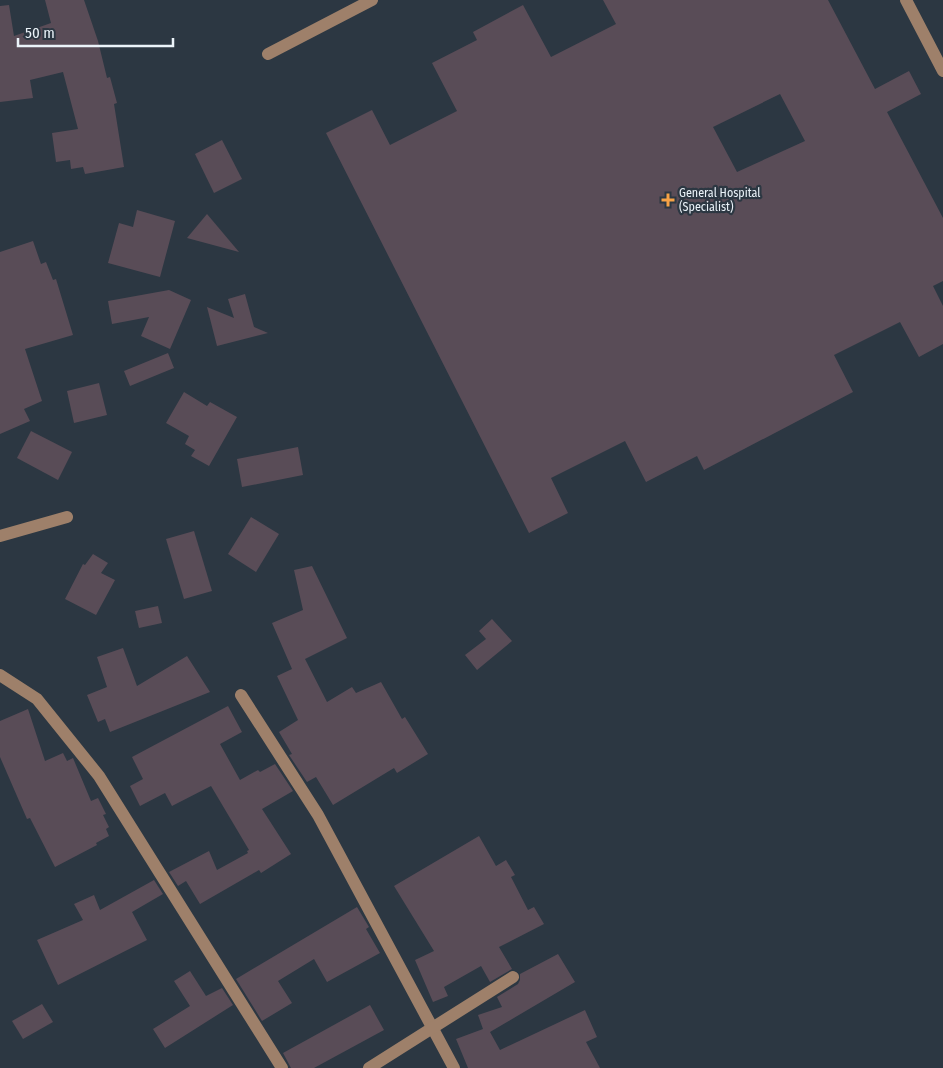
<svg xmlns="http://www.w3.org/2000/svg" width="943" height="1068" font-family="'Fira Sans Condensed',sans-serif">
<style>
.building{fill:#594c57;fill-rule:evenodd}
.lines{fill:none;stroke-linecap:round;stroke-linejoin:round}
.minor{stroke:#9e806a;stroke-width:12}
.poi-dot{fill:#f6a246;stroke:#2c3742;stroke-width:2}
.labels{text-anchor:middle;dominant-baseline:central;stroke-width:4.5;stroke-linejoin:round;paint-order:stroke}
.poi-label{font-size:12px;fill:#ebf3f9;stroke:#2c3742;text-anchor:start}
</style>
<rect width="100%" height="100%" fill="#2c3742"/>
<!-- building -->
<g class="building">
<polygon points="45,0 84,0 98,41 107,78 110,77 117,103 114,104 124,167 85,174 83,167 71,169 70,160 56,162 52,133 78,129 63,72 30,80 33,98 0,102 0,6 9,5 14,36 51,23"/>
<path d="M603 0H828L875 89 909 71 921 94 887 112 943 218V281L933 286 943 306V344L919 357 900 322 834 355 853 392 704 470 697 456 646 482 625 441 551 478 568 513 529 533 326 133 372 110 390 145 457 111 432 63 477 40 473 32 523 5 551 57 616 24ZM780 94 805 141 737 172 713 127Z"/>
<polygon points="222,140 242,179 214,193 195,154"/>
<polygon points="137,210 175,221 160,277 108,263 119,223 133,227"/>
<polygon points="207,214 239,252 187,238"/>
<polygon points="33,241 41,264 46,262 53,280 56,279 73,335 25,349 42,401 24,409 30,421 0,434 0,252"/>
<polygon points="169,290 191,300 170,349 141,336 149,317 112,324 108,301"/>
<polygon points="245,294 254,327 268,333 217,346 207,307 234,318 228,299"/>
<polygon points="168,353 174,368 130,386 124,371"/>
<polygon points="99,383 107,415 74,423 67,391"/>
<polygon points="184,392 207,406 210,402 237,417 209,466 191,456 195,450 185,444 189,436 166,423"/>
<polygon points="31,431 72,452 58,480 17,458"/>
<polygon points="298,447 303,475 242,487 237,459"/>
<polygon points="251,517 279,534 256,572 228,554"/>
<polygon points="194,531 212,591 184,599 166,539"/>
<polygon points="93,554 108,563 101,573 115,580 96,615 65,599 83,564 85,565"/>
<polygon points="312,566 347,638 305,659 327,702 352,687 356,693 381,682 402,719 405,717 428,754 397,773 394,768 333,805 316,777 307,782 289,755 292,754 279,732 298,720 277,676 292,669 272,623 303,610 294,570"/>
<polygon points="158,606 162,623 139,628 135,611"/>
<polygon points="492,619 512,641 477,670 465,655 486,639 479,631"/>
<polygon points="123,648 137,686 187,656 210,692 110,732 105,719 98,722 87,695 107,687 97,657"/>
<polygon points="228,706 242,732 220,744 240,780 258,770 260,772 275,764 293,791 262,809 291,854 261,873 259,870 200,904 186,881 178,886 169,872 209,851 217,870 248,853 247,851 249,850 211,786 172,806 165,793 140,806 130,786 143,779 132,757"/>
<polygon points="28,709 45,761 63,753 67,761 73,758 91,801 98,798 106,814 103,815 109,827 106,829 109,836 96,843 97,845 55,867 30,818 27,819 0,757 0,721"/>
<polygon points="479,836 496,866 506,860 515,875 511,877 528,910 534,907 544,924 499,947 512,969 490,982 481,966 444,987 448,996 433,1002 415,960 434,951 394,886"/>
<polygon points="154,880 163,894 132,912 147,940 58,985 37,940 83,920 74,904 94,895 100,910"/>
<polygon points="357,907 369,927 366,929 380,953 327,982 314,959 278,981 292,1003 262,1021 236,979"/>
<polygon points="558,954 575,982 490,1032 500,1050 585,1010 597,1037 586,1042 600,1068 468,1068 456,1039 483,1029 478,1015 502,1007 497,997 518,984 520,980 520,974"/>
<polygon points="190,971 206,996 222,988 233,1005 165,1048 153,1029 190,1006 174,981"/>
<polygon points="42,1004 53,1022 23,1039 12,1021"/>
<polygon points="370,1005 384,1030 314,1068 291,1068 283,1053"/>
</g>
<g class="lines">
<!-- minor -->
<g class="minor">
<polyline points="906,0 943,71"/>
<polyline points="268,54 372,0"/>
<polyline points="0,536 67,517"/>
<polyline points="0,675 37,699 99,776 282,1068"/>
<polyline points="241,695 318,815 454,1068"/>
<polyline points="369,1068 513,977"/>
</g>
</g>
<!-- markers -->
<path class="poi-dot" d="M665.5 192.5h5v5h5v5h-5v5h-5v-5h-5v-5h5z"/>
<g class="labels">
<!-- poi labels -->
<g class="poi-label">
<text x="679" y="193">General Hospital<tspan x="679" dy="14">(Specialist)</tspan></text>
</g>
</g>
<!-- scale -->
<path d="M18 38v8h155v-8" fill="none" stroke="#ebf3f9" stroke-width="2.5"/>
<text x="25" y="38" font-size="15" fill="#ebf3f9" stroke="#2c3742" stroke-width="4" paint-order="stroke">50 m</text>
</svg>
